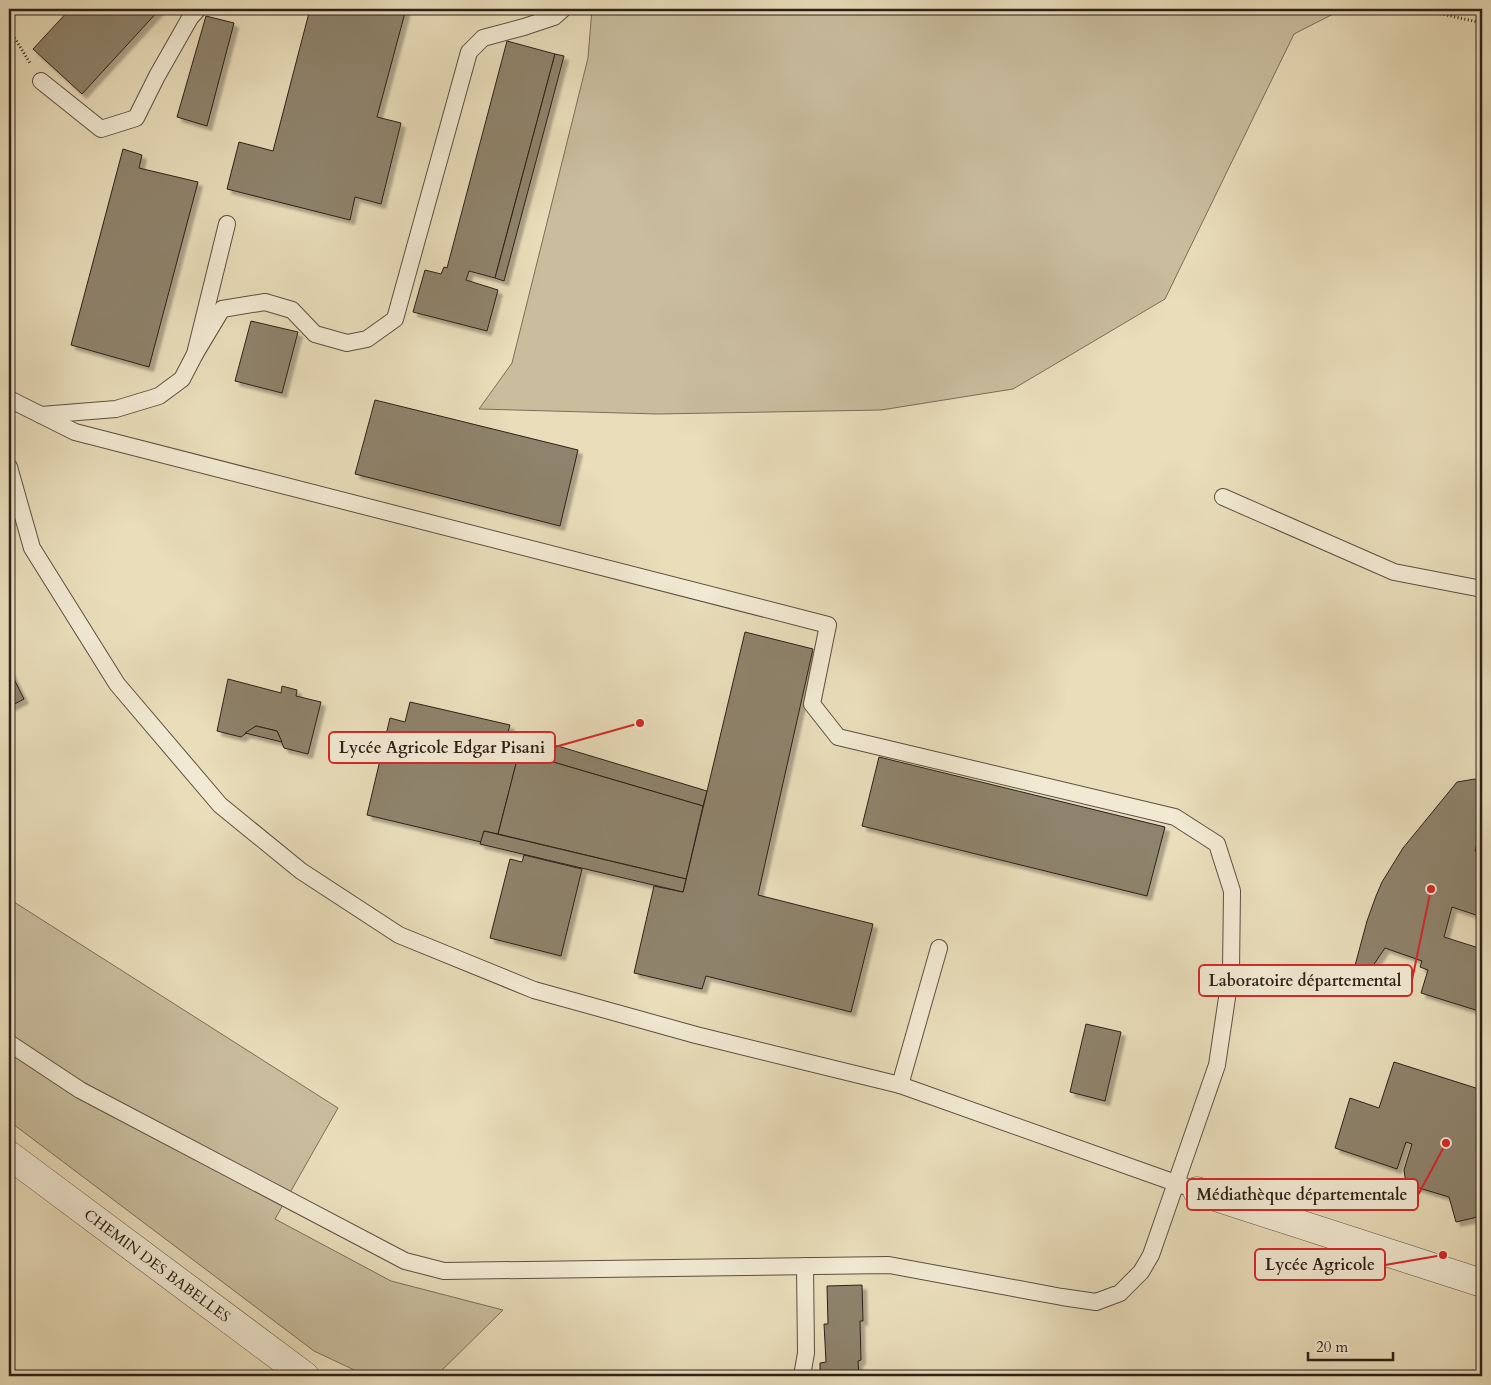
<svg xmlns="http://www.w3.org/2000/svg" width="1491" height="1385" font-family="Cardo,serif">
<style>
.green{fill:#c9bd9e;stroke:#7a6f5b}
.building{fill:#8e836c;stroke:#2c2118;filter:url(#shadow)}
.lines{fill:none;stroke-linecap:round;stroke-linejoin:round}
.lane-casing{stroke:#5b5040;stroke-width:18}
.street-casing{stroke:#5b5040;stroke-width:29}
.path{stroke:#2c2118;stroke-width:3;stroke-dasharray:1 2.5;stroke-linecap:butt}
.lane{stroke:#f1e9d2;stroke-width:16}
.street{stroke:#f1e9d2;stroke-width:28}
.labels{text-anchor:middle;dominant-baseline:central;stroke-width:4;stroke-linejoin:round;paint-order:stroke}
.street-label{font-size:15px;fill:#2c2118;stroke:#f1e9d2}
.leader{fill:none;stroke:#d62828;stroke-width:2}
.callout-dot{fill:#d62828;stroke:#f1e9d2;stroke-width:2}
.callout{fill:#f1e9d2;stroke:#d62828;stroke-width:2}
.callout-label{font-size:16px;text-anchor:middle;font-weight:bold;fill:#2c2118}
</style>
<defs>
<filter id="shadow"><feDropShadow dx="4.5" dy="4.5" stdDeviation="1" flood-color="#0004"/></filter>
</defs>
<rect width="100%" height="100%" fill="#e9ddba"/>
<filter id="stains"><feTurbulence type="fractalNoise" baseFrequency=".004" numOctaves="4"/><feColorMatrix values="0 0 0 0 .2 0 0 0 0 .09 0 0 0 0 .02 0 0 0 .5 -.17"/></filter>
<radialGradient id="worn" r=".72"><stop offset=".6" stop-color="#630" stop-opacity="0"/><stop offset="1" stop-color="#630" stop-opacity=".3"/></radialGradient>
<!-- green -->
<g class="green">
<polygon points="592,9 1340,9 1341,10 1294,34 1165,299 1013,389 881,410 658,414 479,409 512,363 588,58"/>
<polygon points="9,898 14,902 338,1108 275,1219 391,1281 503,1310 436,1376 367,1376 314,1351 9,1121"/>
</g>
<!-- building -->
<g class="building">
<polygon points="70,9 160,9 82,94 33,49"/>
<polygon points="310,9 406,9 377,117 401,123 381,204 355,197 350,220 227,189 239,142 273,151"/>
<polygon points="206,16 234,23 207,126 177,117"/>
<polygon points="507,41 555,54 495,278 469,271 466,280 498,290 487,331 413,312 425,270 441,274 444,267 447,268"/>
<polygon points="555,54 564,56 504,281 495,278"/>
<polygon points="123,149 142,155 139,168 198,182 149,367 71,345"/>
<polygon points="251,321 298,332 282,393 235,381"/>
<polygon points="375,400 578,450 560,526 355,474"/>
<polygon points="745,632 813,649 758,895 873,924 851,1012 706,976 702,989 634,973 654,886 683,892"/>
<polygon points="9,669 24,699 9,707"/>
<polygon points="228,679 281,693 282,686 297,690 296,696 321,702 308,754 284,748 277,731 256,726 241,737 217,731"/>
<polygon points="410,702 510,725 504,745 520,749 498,834 484,831 481,842 367,815 390,718 405,722"/>
<polygon points="256,726 277,731 282,742 245,733"/>
<polygon points="508,731 707,791 703,806 519,752 520,749 504,745"/>
<polygon points="519,752 703,806 686,879 498,834"/>
<polygon points="879,757 1165,827 1147,896 862,826"/>
<polygon points="1475,779 1482,784 1482,826 1475,851 1482,854 1482,917 1452,907 1444,937 1482,949 1482,1012 1421,993 1428,970 1420,967 1422,961 1385,948 1366,976 1353,973 1367,921 1376,896 1382,882 1403,848 1457,782"/>
<polygon points="484,831 686,879 683,892 480,844"/>
<polygon points="524,855 582,869 561,956 490,938 510,859 522,862"/>
<polygon points="1086,1024 1121,1032 1105,1101 1070,1092"/>
<polygon points="1394,1062 1482,1090 1482,1216 1456,1222 1449,1197 1406,1184 1404,1170 1412,1144 1406,1142 1397,1169 1335,1148 1350,1098 1379,1108"/>
<polygon points="862,1285 863,1321 860,1321 861,1360 858,1361 859,1376 820,1376 820,1363 826,1362 824,1324 828,1324 827,1286"/>
</g>
<g class="lines">
<!-- lane casing -->
<g class="lane-casing">
<g id="lane">
<polyline points="41,81 101,129 136,118 157,76 190,18 198,9"/>
<polyline points="195,354 222,309 265,302 292,310 315,334 347,343 367,339 395,319 469,52 483,38 524,27 554,17 563,9"/>
<polyline points="9,399 75,432 828,625 812,704 838,737 1175,817 1217,844 1232,891 1231,971 1217,1065 1151,1255 1141,1272 1120,1293 1096,1302 1062,1297 889,1265 444,1271 405,1261 80,1090 9,1043"/>
<polyline points="41,415 116,409 159,396 182,379 195,354 227,224"/>
<polyline points="9,467 32,548 117,684 220,805 301,871 399,935 534,990 696,1035 900,1085 1184,1186"/>
<polyline points="1223,497 1394,572 1482,589"/>
<polyline points="900,1085 939,948"/>
<polyline points="802,1376 806,1353 805,1266"/>
</g>
</g>
<!-- street casing -->
<g class="street-casing">
<g id="street">
<path id="s1" d="M9 1155 305 1376"/>
<polyline points="1197,1191 1482,1283"/>
</g>
</g>
<!-- path -->
<g class="path">
<polyline points="1420,9 1482,23"/>
<polyline points="9,29 30,63"/>
</g>
<!-- lane -->
<use href="#lane" class="lane"/>
<!-- street -->
<use href="#street" class="street"/>
</g>
<g class="labels">
<!-- street labels -->
<g class="street-label">
<text stroke="none"><textPath href="#s1" startOffset="185">CHEMIN DES BABELLES</textPath></text>
</g>
</g>
<!-- callouts -->
<path class="leader" d="M640 723L555 747M1431 889L1412 980M1446 1143L1418 1195M1443 1255L1385 1265"/>
<g class="callout-dot">
<circle cx="640" cy="723" r="5"/>
<circle cx="1431" cy="889" r="5"/>
<circle cx="1446" cy="1143" r="5"/>
<circle cx="1443" cy="1255" r="5"/>
</g>
<g class="callout">
<rect x="329" y="732" width="226" height="31" rx="5"/>
<rect x="1199" y="965" width="213" height="31" rx="5"/>
<rect x="1187" y="1179" width="231" height="31" rx="5"/>
<rect x="1255" y="1249" width="130" height="31" rx="5"/>
</g>
<g class="callout-label">
<text x="442" y="753">Lycée Agricole Edgar Pisani</text>
<text x="1305" y="986">Laboratoire départemental</text>
<text x="1302" y="1200">Médiathèque départementale</text>
<text x="1320" y="1270">Lycée Agricole</text>
</g>
<!-- margin -->
<rect width="1491" height="1385" fill="none" stroke="#e9ddba" stroke-width="30"/>
<rect x="10" y="10" width="1471" height="1365" fill="none" stroke="#2c2118" stroke-width="2.5"/>
<rect x="15" y="15" width="1461" height="1355" fill="none" stroke="#2c2118"/>
<!-- scale -->
<path d="M1308 1352v8h85v-8" fill="none" stroke="#2c2118" stroke-width="2.5"/>
<text x="1316" y="1352" font-size="15" fill="#2c2118" stroke="#f1e9d2" stroke-width="4" paint-order="stroke">20 m</text>
<rect width="100%" height="100%" filter="url(#stains)"/>
<rect width="100%" height="100%" fill="url(#worn)"/>
</svg>
